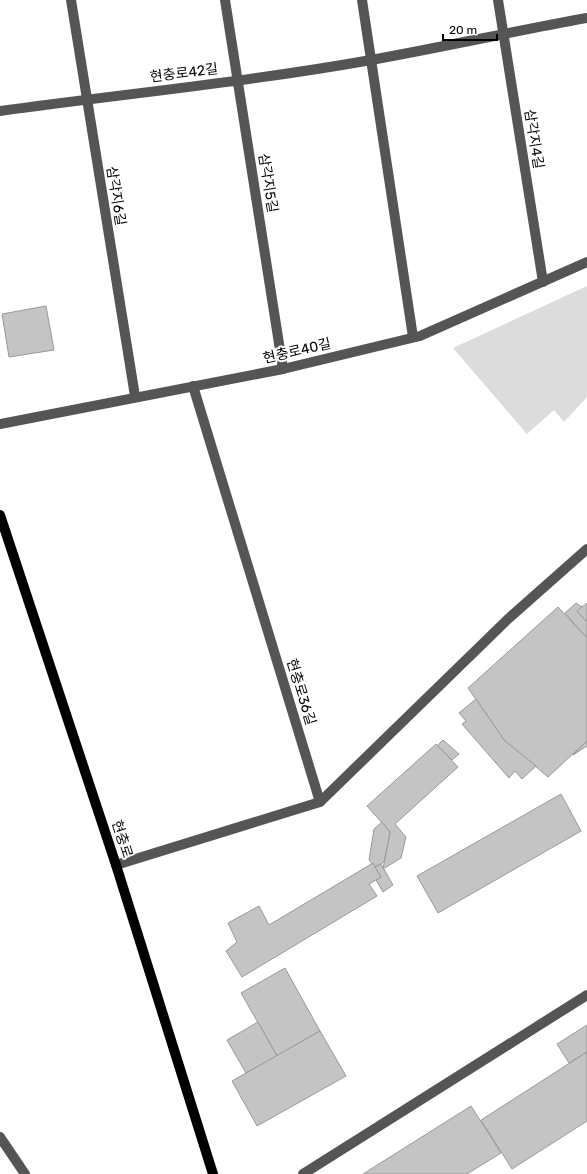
<svg xmlns="http://www.w3.org/2000/svg" width="587" height="1174" font-family="Rubik,'Noto Sans KR',sans-serif">
<style>
.green{fill:#dcdcdc}
.building{fill:#c4c4c4;stroke:#999}
.lines{fill:none;stroke-linecap:round;stroke-linejoin:round}
.minor{stroke:#555;stroke-width:10}
.major{stroke:#000;stroke-width:10}
.labels{text-anchor:middle;dominant-baseline:central;stroke-width:4;stroke-linejoin:round;paint-order:stroke}
.street-label{font-size:14px;fill:#000;stroke:#fff}
</style>
<rect width="100%" height="100%" fill="#fff"/>
<!-- green -->
<polygon class="green" points="587,286 587,397 564,422 554,410 527,434 453,348"/>
<!-- building -->
<g class="building">
<polygon points="46,306 54,350 9,357 2,314"/>
<polygon points="576,603 582,607 577,611 586,621 587,620 587,638 565,613"/>
<polygon points="587,603 587,620 586,621 577,611"/>
<polygon points="558,607 587,638 587,741 548,777 504,740 468,688"/>
<polygon points="476,699 504,740 536,766 522,779 515,771 509,778 462,724 466,721 459,713"/>
<polygon points="443,740 459,754 452,760 437,746"/>
<polygon points="587,741 587,746 573,755"/>
<polygon points="436,744 458,767 395,824 406,837 401,858 383,869 390,832 367,806"/>
<polygon points="561,794 581,831 438,913 417,876"/>
<polygon points="382,822 390,832 384,862 375,867 369,860 374,829"/>
<polygon points="373,863 381,877 369,884 377,896 242,977 226,951 237,942 228,923 259,906 269,925"/>
<polygon points="381,864 393,885 383,892 376,880 381,877 375,867"/>
<polygon points="285,968 320,1031 277,1056 241,993"/>
<polygon points="258,1022 277,1056 246,1073 227,1040"/>
<polygon points="587,1025 587,1052 569,1063 557,1044"/>
<polygon points="320,1031 346,1076 257,1126 232,1081"/>
<polygon points="587,1052 587,1121 512,1169 481,1120"/>
<polygon points="471,1106 501,1153 467,1174 363,1174"/>
</g>
<g class="lines">
<!-- minor -->
<g class="minor">
<polyline points="71,0 135,396"/>
<polyline points="225,0 283,369"/>
<polyline points="362,0 413,337"/>
<polyline points="498,0 543,282"/>
<path d="M0 111C123 94 248 82 371 60 443 47 515 31 587 18"/>
<polyline points="193,386 320,802"/>
<polyline points="0,424 283,369 420,336 587,262"/>
<polyline points="116,865 320,802 508,619 587,549"/>
<polyline points="0,1137 25,1174"/>
<polyline points="303,1174 587,995"/>
</g>
<!-- major -->
<polyline class="major" points="0,515 116,865 213,1174"/>
</g>
<g class="labels">
<!-- street labels -->
<g class="street-label">
<text transform="translate(184 73) rotate(-7)">현충로42길</text>
<text transform="translate(534 139) rotate(81)">삼각지4길</text>
<text transform="translate(268 183) rotate(81)">삼각지5길</text>
<text transform="translate(116 196) rotate(81)">삼각지6길</text>
<text transform="translate(297 351) rotate(-13)">현충로40길</text>
<text transform="translate(301 692) rotate(73)">현충로36길</text>
<text transform="translate(122 839) rotate(72)">현충로</text>
</g>
</g>
<!-- scale -->
<path d="M443 34v6h54v-6" fill="none" stroke="#000000" stroke-width="2"/>
<text x="449" y="34" font-size="12" fill="#000000" stroke="#ffffff" stroke-width="3" paint-order="stroke">20 m</text>
</svg>
